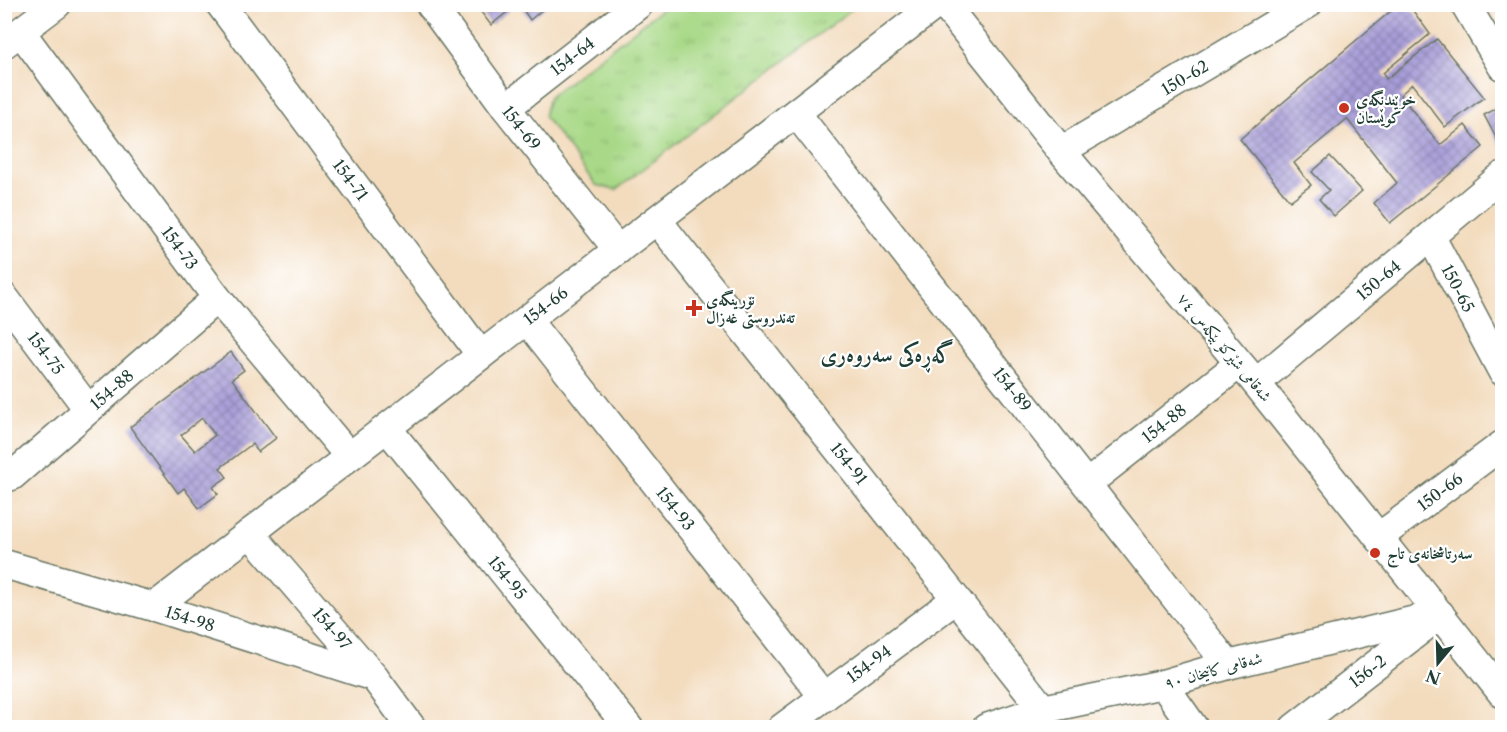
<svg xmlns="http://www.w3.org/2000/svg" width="1507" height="732" font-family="'Libre Caslon Text',Amiri,serif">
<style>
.grass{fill:url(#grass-tufts);stroke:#648b5e;stroke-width:1.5}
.building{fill:url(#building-cross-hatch);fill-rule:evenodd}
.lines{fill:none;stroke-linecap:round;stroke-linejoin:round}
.minor-casing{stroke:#697564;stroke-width:31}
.minor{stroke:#fff;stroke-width:28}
.poi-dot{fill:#c8321e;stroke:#fff;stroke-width:2}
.labels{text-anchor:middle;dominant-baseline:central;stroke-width:4.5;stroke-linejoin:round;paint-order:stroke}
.street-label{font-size:16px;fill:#1f3d34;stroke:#fff}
.poi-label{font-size:16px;font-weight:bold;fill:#1f3d34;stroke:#fff;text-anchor:start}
.district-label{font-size:22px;font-weight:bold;fill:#1f3d34;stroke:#fff}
</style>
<defs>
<pattern id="grass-tufts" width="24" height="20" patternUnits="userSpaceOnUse" patternTransform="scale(1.5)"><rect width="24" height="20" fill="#a9d988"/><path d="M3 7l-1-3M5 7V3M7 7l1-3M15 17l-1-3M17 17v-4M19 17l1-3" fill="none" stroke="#91bb76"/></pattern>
<pattern id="building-cross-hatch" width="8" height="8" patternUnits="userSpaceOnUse" patternTransform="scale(1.5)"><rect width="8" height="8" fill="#a89dd8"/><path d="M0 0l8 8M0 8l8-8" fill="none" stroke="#8881b0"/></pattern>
</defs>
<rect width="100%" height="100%" fill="#fff"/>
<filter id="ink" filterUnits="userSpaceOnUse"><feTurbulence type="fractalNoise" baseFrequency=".0167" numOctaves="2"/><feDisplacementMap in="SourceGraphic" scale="12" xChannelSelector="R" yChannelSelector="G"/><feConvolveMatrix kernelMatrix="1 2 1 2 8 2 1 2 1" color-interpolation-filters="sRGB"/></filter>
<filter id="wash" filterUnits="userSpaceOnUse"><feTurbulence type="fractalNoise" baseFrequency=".008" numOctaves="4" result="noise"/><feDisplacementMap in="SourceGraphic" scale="24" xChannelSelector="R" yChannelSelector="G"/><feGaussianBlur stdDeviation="1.35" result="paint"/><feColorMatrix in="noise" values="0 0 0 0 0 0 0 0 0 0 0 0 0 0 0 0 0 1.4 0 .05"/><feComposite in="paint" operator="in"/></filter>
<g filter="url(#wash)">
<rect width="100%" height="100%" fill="#f3dcbe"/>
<!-- grass -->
<polygon class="grass" points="667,5 857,5 616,190 596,185 544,116 549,97"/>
<g id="blocks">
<!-- building -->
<g class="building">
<polygon points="481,4 517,4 491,25 477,7"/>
<polygon points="519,4 549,4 530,20"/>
<polygon points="1399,4 1408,4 1430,34 1383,73 1386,79 1437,39 1484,97 1445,127 1412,84 1400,95 1440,145 1465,125 1483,147 1390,223 1374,203 1397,183 1347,119 1294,163 1311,185 1290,201 1240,139"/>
<polygon points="1499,107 1502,114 1501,147 1484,115"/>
<polygon points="1330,156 1362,191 1334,216 1319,199 1329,190 1312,172"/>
<path d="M231 352 244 370 232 379 276 438 258 452 252 444 220 468 227 477 213 487 218 494 199 508 184 488 178 493 130 427ZM202 418 215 435 195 451 181 435Z"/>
</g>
</g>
</g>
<g filter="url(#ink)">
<use href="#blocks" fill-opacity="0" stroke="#697564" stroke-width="1.5"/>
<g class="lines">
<!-- minor casing -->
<g class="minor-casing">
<g id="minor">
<path id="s1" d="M220 4 481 355"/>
<path id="s2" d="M430 4 506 108 618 250"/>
<polyline points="944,4 1061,151 1256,383 1502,693"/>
<polyline points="1465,4 1502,66"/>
<path id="s3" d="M21 32 217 298 349 456"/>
<polyline points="4,44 57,4"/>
<path id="s4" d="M506 108 639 4"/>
<path id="s5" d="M796 113 1228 665"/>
<path id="s6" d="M1061 151 1308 4"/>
<path id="s7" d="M657 220 1043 709"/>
<path id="s8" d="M1431 237 1502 371"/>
<path id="s9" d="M4 297 88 409"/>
<path id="s10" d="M527 320 824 697"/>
<path id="s11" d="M1256 383 1502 176"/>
<path id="s12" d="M387 428 629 728"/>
<path id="s13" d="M4 477 12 476 217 298"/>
<path id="s14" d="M1087 484 1239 364"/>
<path id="s15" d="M250 533 374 677 412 728"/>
<path id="s16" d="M1379 537 1502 445"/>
<path id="s17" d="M4 564 154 607 374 677"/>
<path id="s18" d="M154 607 937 4"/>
<polyline points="1163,684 1194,728"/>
<path id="s19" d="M782 728 956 599"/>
<polyline points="986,728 1043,709 1163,684 1228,665 1440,614"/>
<path id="s20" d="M1294 728 1432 621"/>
</g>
</g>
<!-- minor -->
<use href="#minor" class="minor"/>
</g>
</g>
<!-- markers -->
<g class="poi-dot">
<circle cx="1344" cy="108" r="6"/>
<path d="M691 299h6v6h6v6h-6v6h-6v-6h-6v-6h6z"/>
<circle cx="1375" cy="553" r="6"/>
</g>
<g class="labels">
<!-- street labels -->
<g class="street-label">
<text stroke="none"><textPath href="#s4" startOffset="84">154-64</textPath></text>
<text stroke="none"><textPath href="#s6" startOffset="144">150-62</textPath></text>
<text stroke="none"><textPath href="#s2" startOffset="154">154-69</textPath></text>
<text stroke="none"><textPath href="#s1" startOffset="219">154-71</textPath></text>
<text stroke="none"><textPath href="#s3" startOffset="268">154-73</textPath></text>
<text stroke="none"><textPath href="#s11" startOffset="160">150-64</textPath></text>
<text stroke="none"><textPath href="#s8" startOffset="58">150-65</textPath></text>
<text stroke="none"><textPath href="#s18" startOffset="494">154-66</textPath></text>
<text transform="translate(1225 347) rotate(50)">شەقامی شێرکۆ بێکەس ٧٤</text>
<text stroke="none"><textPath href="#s9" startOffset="70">154-75</textPath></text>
<text stroke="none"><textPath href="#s13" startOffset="140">154-88</textPath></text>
<text stroke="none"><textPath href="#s5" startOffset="351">154-89</textPath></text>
<text stroke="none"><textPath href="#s14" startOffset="98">154-88</textPath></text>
<text stroke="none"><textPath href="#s7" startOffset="310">154-91</textPath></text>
<text stroke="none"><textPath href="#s16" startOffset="76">150-66</textPath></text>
<text stroke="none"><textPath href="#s10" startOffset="240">154-93</textPath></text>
<text stroke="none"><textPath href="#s12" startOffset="192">154-95</textPath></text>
<text stroke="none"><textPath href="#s17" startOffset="194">154-98</textPath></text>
<text stroke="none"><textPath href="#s15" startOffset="126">154-97</textPath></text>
<text stroke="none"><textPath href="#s19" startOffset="108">154-94</textPath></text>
<text transform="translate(1213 670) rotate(-15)">شەقامی کانیخان ٩٠</text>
<text stroke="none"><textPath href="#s20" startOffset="93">156-2</textPath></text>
</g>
<!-- poi labels -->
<g class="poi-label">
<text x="1356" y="99">خوێندنگەی<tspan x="1356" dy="18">کوێستان</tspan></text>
<text x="706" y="299">نۆرینگەی<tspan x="706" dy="18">تەندروستی غەزال</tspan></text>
<text x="1387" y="553">سەرتاشخانەی تاج</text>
</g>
<!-- district labels -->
<g class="district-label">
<text x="887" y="354">گەڕەکی سەروەری</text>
</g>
</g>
<!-- margin -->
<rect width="1507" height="732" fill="none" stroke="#fff" stroke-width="24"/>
<!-- north arrow -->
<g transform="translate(1438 663) rotate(199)" stroke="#ffffff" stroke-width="4.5" paint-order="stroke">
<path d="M0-4.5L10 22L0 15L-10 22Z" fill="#1f3d34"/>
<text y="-9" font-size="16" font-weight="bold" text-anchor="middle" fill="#1f3d34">N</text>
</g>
</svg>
